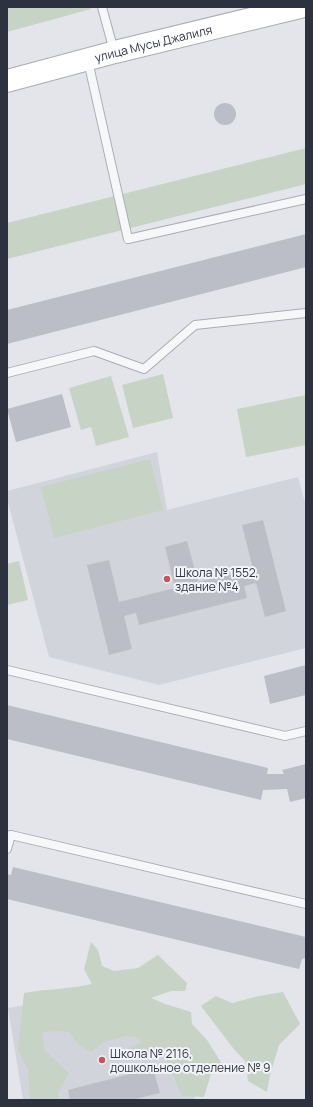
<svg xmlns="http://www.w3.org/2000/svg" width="313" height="1107" font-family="Manrope,sans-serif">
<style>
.built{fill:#d2d4dc}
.green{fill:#c7d3c5}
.building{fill:#bbbec6}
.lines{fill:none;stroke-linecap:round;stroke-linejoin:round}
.service-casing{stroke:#a9acb4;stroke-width:10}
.secondary-casing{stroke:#a9acb4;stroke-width:24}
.service{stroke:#f6f7f9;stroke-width:8}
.secondary{stroke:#fff;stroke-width:22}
.poi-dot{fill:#c2565a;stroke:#f3f4f8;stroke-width:1.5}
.labels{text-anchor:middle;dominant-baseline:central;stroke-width:4;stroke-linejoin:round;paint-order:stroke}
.street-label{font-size:12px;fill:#2d3241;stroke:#f3f4f8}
.poi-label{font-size:12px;fill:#2d3241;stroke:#f3f4f8;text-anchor:start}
</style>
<rect width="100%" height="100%" fill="#e3e5ea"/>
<!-- built -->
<g class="built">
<polygon points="157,452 167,510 298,477 306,506 306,648 159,685 49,657 7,499 7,491"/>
<polygon points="77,996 181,1021 195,1100 23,1100 8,1008"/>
</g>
<!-- green -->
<g class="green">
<polygon points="7,7 90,7 91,9 7,32"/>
<polygon points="306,148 306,184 7,259 7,223"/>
<polygon points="163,374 173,418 133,428 122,385"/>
<polygon points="111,376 129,437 96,446 91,427 81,430 69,388"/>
<polygon points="306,395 306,445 246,457 237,409"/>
<polygon points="150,459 163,510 54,538 41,487"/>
<polygon points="19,561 28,600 7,605 7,564"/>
<path d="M91 942 98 950 102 966 114 971 138 968 158 955 187 983 185 991H171L151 998 165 1004 191 1012 192 1024 207 1040 224 1067 211 1074 204 1097 182 1096C175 1082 171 1067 162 1053L147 1054 127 1057 130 1047 142 1042 139 1038 127 1036 104 1042 91 1052 79 1045 69 1032 58 1031 42 1032 44 1050 69 1073 58 1092 59 1100H30L28 1069 18 1050 24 993C46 989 69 989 92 984L84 969Z"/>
<polygon points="283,992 300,1024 279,1045 270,1075 267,1092 248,1081 245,1061 233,1048 201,1006 216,996 232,1003 259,996"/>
</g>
<!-- building -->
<g class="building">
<circle cx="225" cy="114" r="11"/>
<polygon points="306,234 306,267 7,344 7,310"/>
<polygon points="62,394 71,427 16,442 7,409"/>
<polygon points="263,520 286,611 265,617 256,583 244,586 247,598 139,625 136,613 124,616 132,649 109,655 87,565 109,560 119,602 175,588 165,547 187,541 198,582 253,569 242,525"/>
<polygon points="306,665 306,695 270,704 264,676"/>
<polygon points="7,705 268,768 267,774 284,774 282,770 306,764 306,798 290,802 287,789 263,790 261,800 7,739"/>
<polygon points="13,867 306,937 306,958 302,959 299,969 7,899 7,874 11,875"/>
<polygon points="153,1068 160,1093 131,1100 70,1100 68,1090"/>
</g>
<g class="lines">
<!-- service casing -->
<g class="service-casing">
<g id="service">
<polyline points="102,7 114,51"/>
<polyline points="88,61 128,239 306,199"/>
<polyline points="7,373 94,351 144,369 195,325 306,313"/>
<polyline points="7,670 285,736 306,731"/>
<polyline points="7,836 11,835 306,904"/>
<polyline points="7,849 11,835"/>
</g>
</g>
<!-- secondary casing -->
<g class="secondary-casing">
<g id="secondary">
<path id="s1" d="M7 81 115 52 300 7"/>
</g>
</g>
<!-- service -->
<use href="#service" class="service"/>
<!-- secondary -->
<use href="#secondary" class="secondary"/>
</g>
<!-- markers -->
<g class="poi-dot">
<circle cx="167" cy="579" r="4"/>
<circle cx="102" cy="1060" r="4"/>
</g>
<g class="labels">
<!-- street labels -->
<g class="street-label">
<text stroke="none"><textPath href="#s1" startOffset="151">улица Мусы Джалиля</textPath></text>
</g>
<!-- poi labels -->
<g class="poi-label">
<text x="175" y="572">Школа № 1552,<tspan x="175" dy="14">здание №4</tspan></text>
<text x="110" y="1053">Школа № 2116,<tspan x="110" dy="14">дошкольное отделение № 9</tspan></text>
</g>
</g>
<!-- border -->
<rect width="313" height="1107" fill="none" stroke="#2d3241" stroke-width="16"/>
</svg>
